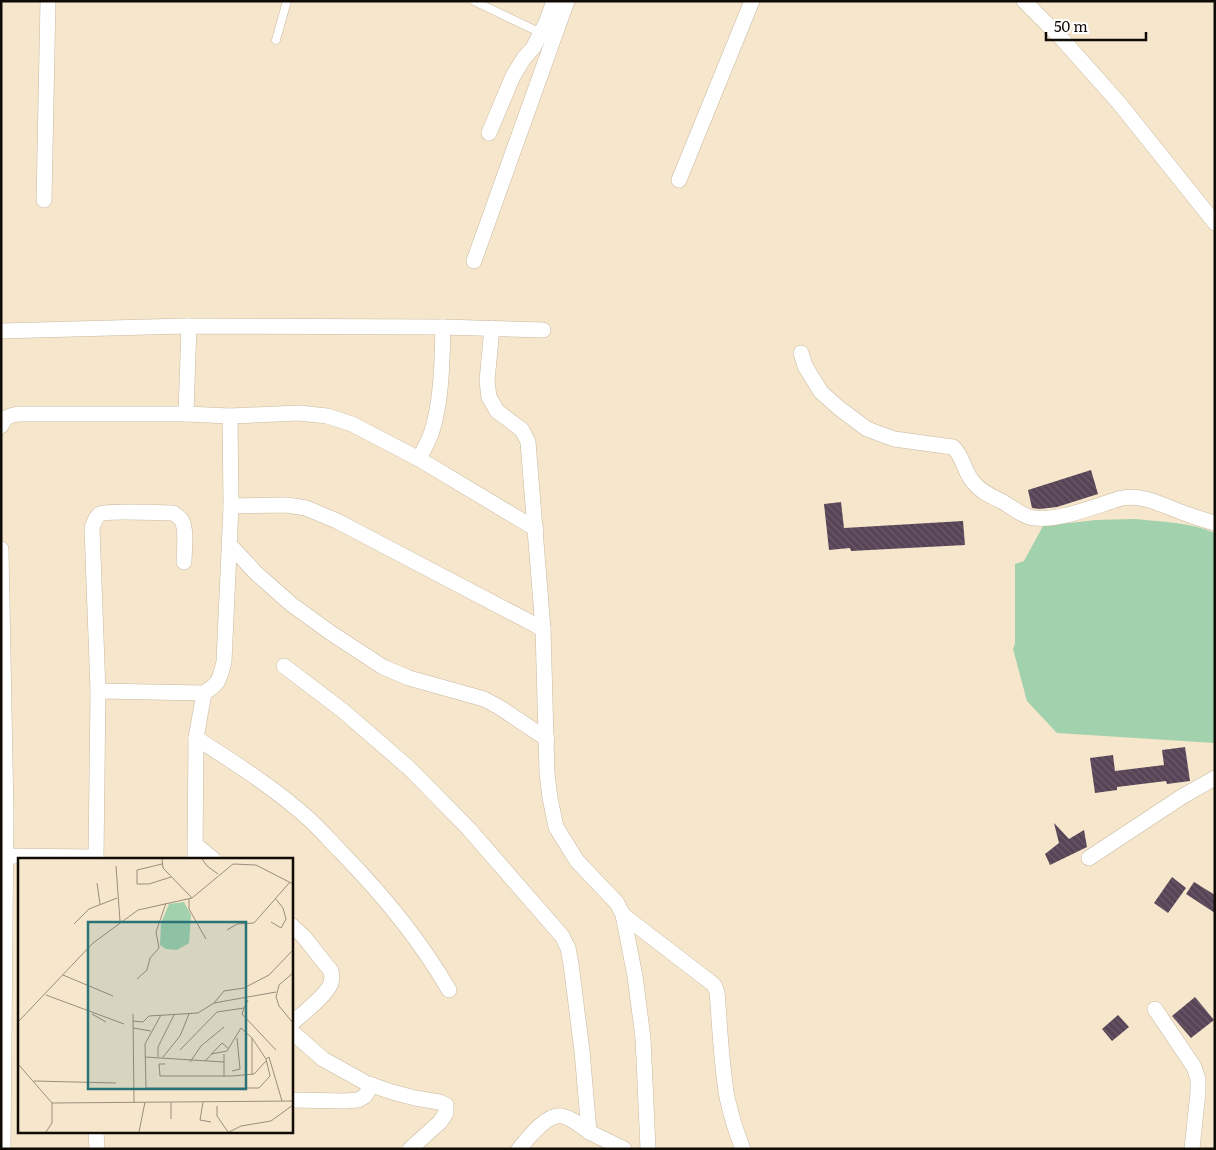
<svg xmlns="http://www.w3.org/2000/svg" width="1216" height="1150" font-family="Literata,serif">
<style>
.pitch{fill:#a1d1ad}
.building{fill:url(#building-back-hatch)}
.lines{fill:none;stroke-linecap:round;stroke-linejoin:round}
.service-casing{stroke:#c8b9a0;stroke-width:9}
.minor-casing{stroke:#c8b9a0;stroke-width:16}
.service{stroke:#fff;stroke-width:8}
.minor{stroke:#fff;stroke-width:15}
.inset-road{fill:none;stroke:#9a8e7c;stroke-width:1}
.view{fill:#2a7479;fill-opacity:0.15;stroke:#2a7479;stroke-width:2.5}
.inset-edge{fill:none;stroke:#100b04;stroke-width:2.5}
</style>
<defs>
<pattern id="building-back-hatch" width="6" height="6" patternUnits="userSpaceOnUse" patternTransform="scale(1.25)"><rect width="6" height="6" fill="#574456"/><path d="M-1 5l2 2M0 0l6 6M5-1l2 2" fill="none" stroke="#6a5b69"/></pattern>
</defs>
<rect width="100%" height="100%" fill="#f6e6cc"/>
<!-- pitch -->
<path class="pitch" d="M1135 519C1162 522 1189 522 1215 533V743L1057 733 1027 701 1013 649 1015 644V564L1024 561 1043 526 1096 520Z"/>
<!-- building -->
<g class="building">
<polygon points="1091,470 1098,494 1057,507 1040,509 1032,508 1028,490"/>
<polygon points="841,502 844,528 963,521 965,545 851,551 850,548 829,550 824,504"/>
<polygon points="1185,747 1190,781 1167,784 1166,781 1117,787 1117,790 1095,793 1090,758 1113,755 1115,771 1164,765 1162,750"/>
<polygon points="1054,823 1069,839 1084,830 1087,847 1050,865 1045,854 1059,843"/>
<polygon points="1172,877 1186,888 1168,913 1154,903"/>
<polygon points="1194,882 1215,895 1215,913 1186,894"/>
<polygon points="1195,997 1214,1020 1191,1038 1172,1016"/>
<polygon points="1118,1015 1129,1027 1112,1041 1102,1029"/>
</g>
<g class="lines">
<!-- service casing -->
<g class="service-casing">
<g id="service">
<polyline points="474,1 541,33"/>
<polyline points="276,40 287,1"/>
</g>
</g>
<!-- minor casing -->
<g class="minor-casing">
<g id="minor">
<polyline points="1024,1 1063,40 1119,103 1215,223"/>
<polyline points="489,133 513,76 524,58 533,48 546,23 554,1"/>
<polyline points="679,180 752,1"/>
<polyline points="44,200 48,1"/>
<polyline points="474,261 567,1"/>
<polyline points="492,328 487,381 489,397 497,411 522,430 528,442 543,629 547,773 550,798 556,827 577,861 617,903 623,915 635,976 643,1038 648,1149"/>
<polyline points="1,331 184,326 443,327 543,330"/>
<path d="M801 353 805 366 821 392 839 408 867 429 894 439 953 447C964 457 964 473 974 483 981 492 993 497 1003 502 1011 507 1020 514 1029 517 1054 524 1097 505 1122 498 1143 494 1162 505 1181 512 1192 516 1203 520 1215 523"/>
<polyline points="186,414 189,326"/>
<path d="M1 426C5 417 8 416 18 414H186L230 416 299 413 327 416 352 424 419 459 536 529"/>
<path d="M419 459C423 450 429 441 432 431 442 398 442 361 443 327"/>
<polyline points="231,506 287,505 306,508 337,521 543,629"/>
<polyline points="230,545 256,573 291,604 331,633 383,667 409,678 484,699 499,707 547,739"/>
<polyline points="1,549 6,815 3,1149"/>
<polyline points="284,666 342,710 409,768 468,828 562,936 568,948 571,964 582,1051 589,1132 624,1149"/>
<polyline points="98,691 204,693"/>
<path d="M196 738C235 763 276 789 310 820 321 830 331 842 342 853 383 895 419 938 449 990"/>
<polyline points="196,845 213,859"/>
<polyline points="6,856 96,857"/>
<polyline points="1089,858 1183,796 1215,778"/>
<path d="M96 859 98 691 92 528C94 523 95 517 100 514 109 510 159 513 173 513 176 515 180 517 182 521 187 531 184 551 184 562"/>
<path d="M195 859 196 738 204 693C220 683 219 680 224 662L231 506 230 416"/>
<path d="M623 915 709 981 714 985 717 992C720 1027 721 1063 727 1097 731 1115 736 1132 743 1149"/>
<path d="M291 925 304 937 331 971C332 975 332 979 331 983 327 995 302 1014 291 1024"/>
<polyline points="1155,1009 1194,1067 1198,1079 1198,1092 1192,1149"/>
<polyline points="291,1031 323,1059 366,1083 392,1092 415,1098 439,1102 446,1105 446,1113 440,1122 410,1149"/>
<polyline points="291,1100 344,1101 358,1100 365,1096 372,1085"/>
<polyline points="96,1131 97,1149"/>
<path d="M519 1149C528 1138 547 1113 562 1116 572 1118 581 1126 589 1132"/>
</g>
</g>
<!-- service -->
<use href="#service" class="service"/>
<!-- minor -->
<use href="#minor" class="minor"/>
</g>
<!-- overview -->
<g transform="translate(18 858)">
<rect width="275" height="275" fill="#f6e6cc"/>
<path d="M166 44 173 57 171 85 159 92 148 91 142 87 143 65 151 46Z" fill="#a1d1ad"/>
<path class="inset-road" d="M144 1 145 10 174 40M184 1 189 8 200 16M144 6 119 12V26H131L153 19M98 8 102 63M79 25 82 46M171 41V51L188 81M253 64 263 70 268 61 265 50 257 40M56 66 71 51 99 40M209 72 219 66 236 65 272 24M275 115 261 127 258 139 261 148 275 165M45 117 95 138M119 121 129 112 132 100 141 90 138 74 148 45M28 137 106 166M196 145 206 133 226 130 251 117 275 92M226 150 224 156 258 192M74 156 88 164M115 156 116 245M143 157 127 186 128 230H241L252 218 248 201 251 199 264 243M115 163 125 164 131 158 180 155 196 145 258 134M0 164 75 85 120 52 174 40 215 6 238 7 275 26M115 170 133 173M234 180 248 201M162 192 199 154 226 150 230 142M193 196 209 193 223 170 234 180V217M206 196V218M127 199 206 204M140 199V189L156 157M145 199 162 178 171 156M187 203 204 185 211 191M172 204 183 188 206 169M0 206 34 245V265L28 274M147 206H141L142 218H214L236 216 248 203M214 213 222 211 219 180M16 223 98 225M185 244 182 262 193 264M34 245 275 243M199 248V258L210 274M153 261V244M121 274 127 244M211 274 223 268 253 263 275 247"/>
<path class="view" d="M70 64H228V231H70Z"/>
<rect width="275" height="275" class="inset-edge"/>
</g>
<!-- border -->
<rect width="1216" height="1150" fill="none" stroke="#100b04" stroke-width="5"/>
<!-- scale -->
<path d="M1046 32v8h100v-8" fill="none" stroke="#100b04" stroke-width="2.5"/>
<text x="1054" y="32" font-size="15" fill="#100b04" stroke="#ffffff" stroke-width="4" paint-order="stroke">50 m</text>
</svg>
